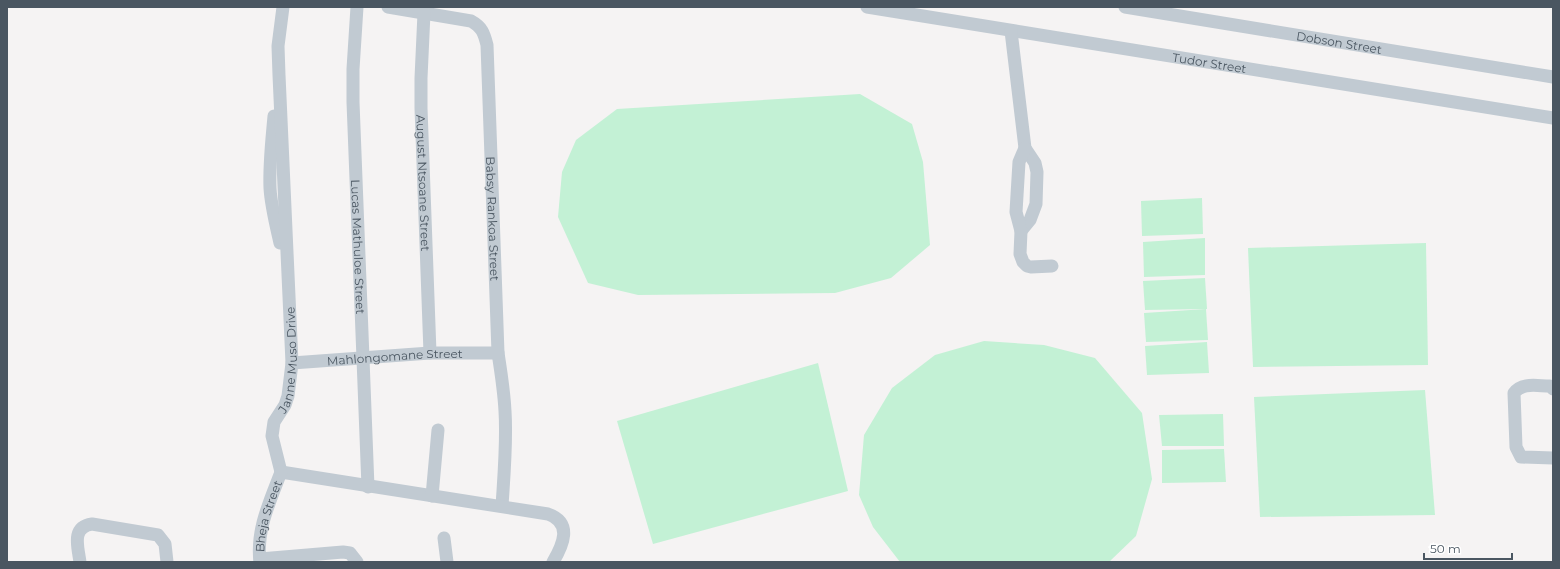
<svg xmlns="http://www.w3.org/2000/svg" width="1560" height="569" font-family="Montserrat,sans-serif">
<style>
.green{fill:#c3f1d5}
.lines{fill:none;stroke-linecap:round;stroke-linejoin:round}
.minor{stroke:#c1cad2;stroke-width:13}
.labels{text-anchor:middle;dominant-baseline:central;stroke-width:3;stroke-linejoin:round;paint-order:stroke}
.street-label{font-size:12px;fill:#4a5661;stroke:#fff}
</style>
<rect width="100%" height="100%" fill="#f5f3f3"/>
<!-- green -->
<g class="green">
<polygon points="860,94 912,124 923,162 930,245 891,278 835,293 638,295 588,283 558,217 562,172 576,140 617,109"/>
<polygon points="1202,198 1203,234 1142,236 1141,201"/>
<polygon points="1205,238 1205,275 1144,277 1143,242"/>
<polygon points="1426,243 1428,365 1253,367 1248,248"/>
<polygon points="1205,278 1207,309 1145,310 1143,281"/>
<polygon points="1206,309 1208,340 1146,342 1144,313"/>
<polygon points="984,341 1044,345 1095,358 1142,413 1152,479 1136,536 1109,562 900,562 873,527 859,495 864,435 892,388 935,355"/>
<polygon points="1207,342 1209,373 1147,375 1145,346"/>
<polygon points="818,363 848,491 653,544 617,421"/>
<polygon points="1425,390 1435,515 1260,517 1254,397"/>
<polygon points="1223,414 1224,446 1162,446 1159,415"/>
<polygon points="1224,449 1226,482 1162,483 1162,450"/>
</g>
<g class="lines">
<!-- minor -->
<g class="minor">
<path id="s1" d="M357 7 353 69V102L368 487"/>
<path id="s2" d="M388 7 471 21C482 27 484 33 487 45L498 353C501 372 504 391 505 411 507 442 504 474 502 506"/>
<path id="s3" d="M867 7 1553 118"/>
<path id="s4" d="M1125 7 1553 77"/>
<path id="s5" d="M424 13 421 78V108L430 353"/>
<polyline points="1011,31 1025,148 1035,163 1037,172 1036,204 1030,220 1021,231"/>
<path d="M274 116C272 139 269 164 270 188 271 206 276 225 280 243"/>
<polyline points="1025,148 1019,162 1016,212 1021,231 1020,254 1023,262 1027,266 1031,267 1052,266"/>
<path id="s6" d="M292 363 430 353H498"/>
<path d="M1553 389 1550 386C1537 386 1522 382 1514 393L1516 447 1521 457 1553 458"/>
<path id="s7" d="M281 472 272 436 274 422 285 405 288 396 292 363 279 75 278 46 283 7"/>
<path d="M281 472 548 514C573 523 563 545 553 562"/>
<polyline points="432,496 438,430"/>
<polyline points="444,538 447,562"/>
<polyline points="260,559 343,552 350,553 357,562"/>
<path d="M80 562C78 547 71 527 92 524L158 535 165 544 167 562"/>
<path id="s8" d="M260 562C256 530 270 501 281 472"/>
</g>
</g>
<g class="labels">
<!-- street labels -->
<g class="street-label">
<text stroke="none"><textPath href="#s4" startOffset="217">Dobson Street</textPath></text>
<text stroke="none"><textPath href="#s3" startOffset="347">Tudor Street</textPath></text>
<text stroke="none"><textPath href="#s5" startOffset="170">August Ntsoane Street</textPath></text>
<text stroke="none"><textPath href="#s2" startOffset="288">Babsy Rankoa Street</textPath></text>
<text stroke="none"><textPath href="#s1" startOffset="240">Lucas Mathuloe Street</textPath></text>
<text stroke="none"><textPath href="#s6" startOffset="103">Mahlongomane Street</textPath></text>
<text stroke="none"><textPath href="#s7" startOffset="117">Janne Muso Drive</textPath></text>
<text stroke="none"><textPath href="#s8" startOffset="47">Bheja Street</textPath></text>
</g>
</g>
<!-- border -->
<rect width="1560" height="569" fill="none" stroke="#4a5661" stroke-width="16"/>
<!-- scale -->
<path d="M1424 553v6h88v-6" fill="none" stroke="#4a5661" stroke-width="2"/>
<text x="1430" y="553" font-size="12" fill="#4a5661" stroke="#ffffff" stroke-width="3" paint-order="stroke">50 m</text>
</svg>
